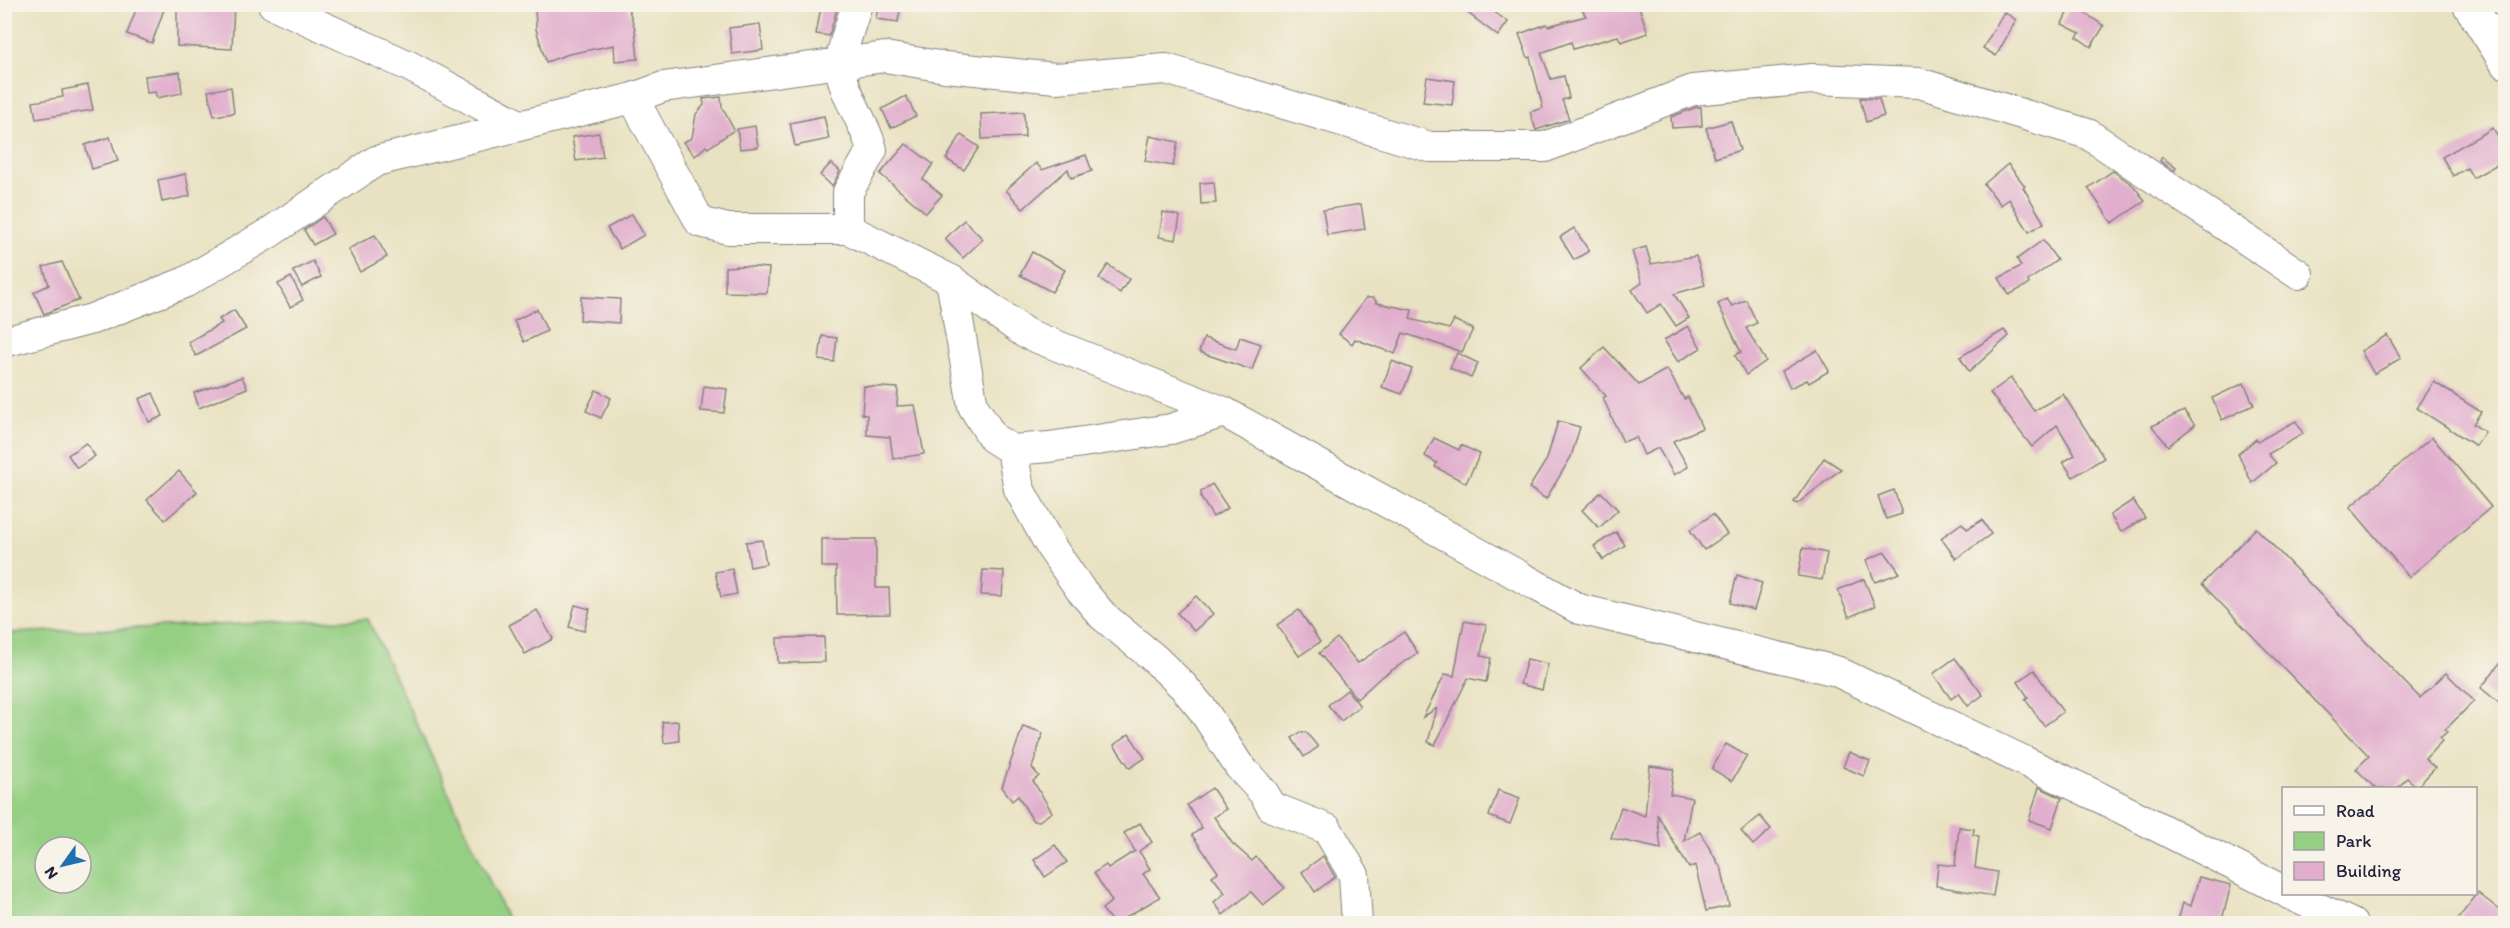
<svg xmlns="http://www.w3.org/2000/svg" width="2510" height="928" font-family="Itim,sans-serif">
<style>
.green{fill:#95cf83;stroke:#5c785f;stroke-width:1.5;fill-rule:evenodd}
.building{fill:#e1afcd}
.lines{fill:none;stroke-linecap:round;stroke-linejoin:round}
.minor-casing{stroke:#86827e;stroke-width:32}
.major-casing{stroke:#86827e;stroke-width:35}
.minor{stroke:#fff;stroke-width:30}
.major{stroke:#fff;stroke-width:33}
</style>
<rect width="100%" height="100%" fill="#f7f3e8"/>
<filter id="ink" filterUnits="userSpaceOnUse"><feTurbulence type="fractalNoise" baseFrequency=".0167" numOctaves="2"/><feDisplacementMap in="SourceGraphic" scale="12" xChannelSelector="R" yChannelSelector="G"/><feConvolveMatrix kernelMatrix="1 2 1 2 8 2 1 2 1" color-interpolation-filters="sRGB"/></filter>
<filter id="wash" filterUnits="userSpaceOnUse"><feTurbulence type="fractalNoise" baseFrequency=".008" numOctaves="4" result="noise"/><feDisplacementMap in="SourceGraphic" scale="24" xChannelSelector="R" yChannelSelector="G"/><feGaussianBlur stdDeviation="1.35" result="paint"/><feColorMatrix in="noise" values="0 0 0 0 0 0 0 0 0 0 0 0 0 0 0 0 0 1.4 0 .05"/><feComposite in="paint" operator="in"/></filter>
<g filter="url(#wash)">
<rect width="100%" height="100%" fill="#e9e2c2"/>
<!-- green -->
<path class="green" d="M368 619 509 923H5V633ZM45 847H81V883H45Z"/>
<g id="blocks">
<!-- building -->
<g class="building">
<polygon points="138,4 166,4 152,43 127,34"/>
<polygon points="177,4 234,4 232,49 177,46"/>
<polygon points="535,4 627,4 635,29 638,59 615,61 614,45 569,54 546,62 536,29"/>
<polygon points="878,4 901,4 898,22 876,19"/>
<polygon points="1456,4 1489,4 1493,11 1508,22 1498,36"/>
<polygon points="1578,4 1638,4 1648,33 1621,42 1618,36 1573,49 1571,42 1541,53 1551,79 1564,76 1569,98 1562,100 1569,119 1536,130 1530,112 1543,108 1530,57 1528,58 1519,34 1547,24 1548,26 1586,16"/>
<polygon points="2071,4 2089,4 2085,13 2104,26 2091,47 2077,37 2080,33 2062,24"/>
<polygon points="821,7 837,9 829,36 816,34"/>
<polygon points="2004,12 2016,20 1996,56 1983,48"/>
<polygon points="760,24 763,50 732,54 729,28"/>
<polygon points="180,72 182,93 157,98 155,92 147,93 145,76"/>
<polygon points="1427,77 1455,81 1452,105 1423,102"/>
<polygon points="88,85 93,110 36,119 33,102 63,97 62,90"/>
<polygon points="231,87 234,113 214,116 208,91"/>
<polygon points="906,96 916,116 891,128 882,109"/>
<polygon points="721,97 722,107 734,130 708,148 706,146 695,156 683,142 692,138 696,114 704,105 703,99"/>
<polygon points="1860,98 1879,99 1884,116 1866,122"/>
<polygon points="1697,107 1701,107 1702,126 1672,128 1671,117"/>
<polygon points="1024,112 1025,137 982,139 981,114"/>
<polygon points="824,116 829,139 795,146 790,123"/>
<polygon points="1731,121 1740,150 1715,158 1706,128"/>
<polygon points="755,126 758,147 740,149 737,129"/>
<polygon points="2493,128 2504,147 2497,151 2503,161 2473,178 2467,168 2453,176 2442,157"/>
<polygon points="599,133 603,157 576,161 572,137"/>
<polygon points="961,135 979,147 964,170 946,159"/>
<polygon points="1150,136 1178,142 1173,166 1145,161"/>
<polygon points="110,137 118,161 92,169 85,145"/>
<polygon points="906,144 933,164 923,179 942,195 926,213 880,174"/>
<polygon points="1086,155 1092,171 1071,178 1068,169 1023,209 1006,190 1036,163 1042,170"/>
<polygon points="2162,157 2176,168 2174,171 2160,161"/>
<polygon points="831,163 840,171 832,186 820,175"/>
<polygon points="2008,164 2025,186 2023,187 2044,223 2029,232 2009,199 2001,205 1984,184"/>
<polygon points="2113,171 2134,186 2145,201 2112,223 2088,188"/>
<polygon points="186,174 190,196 162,202 158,180"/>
<polygon points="1214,182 1216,203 1201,204 1200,183"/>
<polygon points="1361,204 1365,229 1327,235 1323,210"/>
<polygon points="1163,212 1180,216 1176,240 1159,237"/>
<polygon points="632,214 644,235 620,249 607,228"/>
<polygon points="323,217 333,234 313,245 304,230"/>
<polygon points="964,220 983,239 963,258 945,239"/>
<polygon points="1574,228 1589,251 1574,260 1560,237"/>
<polygon points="375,235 387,257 360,272 348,249"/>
<polygon points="2043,240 2057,260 2028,281 2029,284 2009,295 1999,278 2021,266 2017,259"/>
<polygon points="1646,247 1651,264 1696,256 1705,285 1674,294 1689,318 1676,326 1661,304 1647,313 1632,290 1642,283 1632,251"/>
<polygon points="1032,252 1065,270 1052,292 1020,275"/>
<polygon points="313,261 321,277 302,287 293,271"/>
<polygon points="62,262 79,300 44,314 34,292 49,285 43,267"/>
<polygon points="1108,265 1129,279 1120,293 1099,278"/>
<polygon points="742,266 769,268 767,293 725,292 725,267"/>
<polygon points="291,277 303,300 290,307 278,284"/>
<polygon points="581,297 620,299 619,323 580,320"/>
<polygon points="1366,298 1374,298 1377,303 1412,310 1410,319 1449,329 1454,320 1473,329 1462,352 1403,333 1395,354 1355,339 1352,344 1339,334"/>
<polygon points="1727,299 1732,306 1746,300 1757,323 1746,328 1766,361 1746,375 1735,355 1741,352 1718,304"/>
<polygon points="537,309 547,331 524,342 514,321"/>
<polygon points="234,310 246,329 196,356 188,342 222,323 219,319"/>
<polygon points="1688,326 1701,348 1678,362 1664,340"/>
<polygon points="2004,330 2009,336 1969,372 1960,357"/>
<polygon points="2387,335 2401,358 2374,374 2361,351"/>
<polygon points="822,336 837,338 834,362 819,360"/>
<polygon points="1240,337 1261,344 1252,370 1199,352 1204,338 1236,349"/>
<polygon points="1604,347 1639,385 1667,369 1684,399 1688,397 1702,428 1673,441 1688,467 1674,475 1658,448 1644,455 1636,437 1623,442 1603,398 1606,396 1581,368"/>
<polygon points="1817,350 1829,371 1809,383 1807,380 1790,388 1782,371"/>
<polygon points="1457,353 1478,363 1471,378 1450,368"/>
<polygon points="1392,361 1412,369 1402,394 1382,387"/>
<polygon points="242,377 247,388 199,408 194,393"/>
<polygon points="2011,378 2034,411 2063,394 2104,458 2073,477 2063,462 2075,455 2057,425 2032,447 1990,393"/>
<polygon points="2434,382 2481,412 2473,424 2485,432 2476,446 2417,408"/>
<polygon points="2244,383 2254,405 2222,420 2212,398"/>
<polygon points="704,386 727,389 724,413 701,411"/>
<polygon points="864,386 898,388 897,406 915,405 924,454 893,459 890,437 867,435 867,415 862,414"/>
<polygon points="596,390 611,398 601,418 586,411"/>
<polygon points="153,393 163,416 149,422 139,399"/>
<polygon points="2184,411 2195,425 2168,446 2152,426"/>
<polygon points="1558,421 1580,427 1571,457 1546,499 1529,488 1547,459"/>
<polygon points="2296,421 2303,434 2268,454 2276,463 2252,483 2238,454 2256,439 2258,441"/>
<polygon points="2432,437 2491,507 2409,577 2350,507"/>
<polygon points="1434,438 1459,450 1461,445 1480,454 1466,483 1435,467 1437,463 1425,456"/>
<polygon points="86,443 95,456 77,468 68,455"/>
<polygon points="1824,458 1841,469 1797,504 1794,502"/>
<polygon points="179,471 197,492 165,520 147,500"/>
<polygon points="1212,484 1228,508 1213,517 1201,498 1201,492"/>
<polygon points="1894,490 1902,514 1886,519 1878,496"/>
<polygon points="1601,492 1618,510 1599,528 1582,510"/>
<polygon points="2133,500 2145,518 2121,532 2110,515"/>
<polygon points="1713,514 1727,534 1704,550 1690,530"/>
<polygon points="1982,520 1991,534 1956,559 1941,538 1962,523 1967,529"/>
<polygon points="2256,528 2420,698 2446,673 2474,701 2445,730 2447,732 2440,738 2442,741 2425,759 2435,768 2417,787 2407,778 2397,789 2376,789 2356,769 2369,756 2202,584"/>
<polygon points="1616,532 1625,545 1603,560 1594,546"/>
<polygon points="822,539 876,539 876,588 889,588 890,614 837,615 836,567 822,567"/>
<polygon points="762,540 766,564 750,567 746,542"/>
<polygon points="1803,548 1827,553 1822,580 1798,576"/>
<polygon points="1885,552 1900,573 1875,582 1866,560"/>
<polygon points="732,569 737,594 721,597 715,572"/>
<polygon points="983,570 1004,571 1002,596 981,595"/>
<polygon points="1737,575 1762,583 1754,610 1730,603"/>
<polygon points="1864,579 1875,606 1849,617 1838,590"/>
<polygon points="1196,596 1213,614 1194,631 1177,613"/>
<polygon points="575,605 590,609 584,631 569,627"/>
<polygon points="537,610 553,639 525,654 509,625"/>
<polygon points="1299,610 1320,642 1299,656 1277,625"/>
<polygon points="1464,621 1486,625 1481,656 1491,658 1486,682 1468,678 1435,745 1428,742 1437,708 1423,717 1445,674 1454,676"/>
<polygon points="1404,632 1418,653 1380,678 1357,699 1319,653 1337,638 1358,663"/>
<polygon points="824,637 825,662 778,663 777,638"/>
<polygon points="2505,656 2505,708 2481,688"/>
<polygon points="1955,658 1983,695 1968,706 1959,693 1951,699 1933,674"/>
<polygon points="1527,659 1548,664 1542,690 1520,684"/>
<polygon points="2034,670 2063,712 2044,726 2025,699 2028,697 2018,682"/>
<polygon points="1347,690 1360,706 1341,721 1328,705"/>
<polygon points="678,721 679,741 664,743 662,722"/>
<polygon points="1023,726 1043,733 1032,768 1039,776 1033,781 1052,812 1039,821 1033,821 1018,796 1012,801 1002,787"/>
<polygon points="1301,732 1306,732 1318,747 1304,757 1292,738"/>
<polygon points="1129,734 1145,758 1130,768 1114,745"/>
<polygon points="1726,744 1747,756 1732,781 1712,769"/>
<polygon points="1849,752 1870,761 1864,776 1843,767"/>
<polygon points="1650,766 1674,769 1670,794 1692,798 1684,841 1700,832 1722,870 1729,906 1706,911 1695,865 1689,868 1657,814 1661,849 1611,838 1621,807 1645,816"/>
<polygon points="2039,787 2062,798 2052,828 2029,820"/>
<polygon points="1212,788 1226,809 1214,817 1232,843 1252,861 1256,857 1285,888 1263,905 1251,892 1223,915 1214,902 1225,893 1212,876 1218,872 1192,835 1202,828 1187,805"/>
<polygon points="1498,790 1520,798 1510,824 1489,816"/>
<polygon points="1760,816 1771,829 1753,845 1741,831"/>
<polygon points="1140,823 1152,842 1139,851 1150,869 1143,874 1160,897 1114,924 1102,909 1112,901 1094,873 1106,865 1108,868 1135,851 1124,833"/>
<polygon points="1959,827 1974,829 1973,835 1979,836 1975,868 1997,872 1993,896 1936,886 1938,864 1955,866"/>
<polygon points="1055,845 1067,862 1045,877 1034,860"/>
<polygon points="1323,856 1335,877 1315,892 1302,872"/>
<polygon points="2199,877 2231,885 2221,924 2177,924 2183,903 2191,906"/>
<polygon points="2478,893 2505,914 2505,924 2454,924"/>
</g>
</g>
</g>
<g filter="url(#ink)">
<use href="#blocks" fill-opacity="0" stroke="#86827e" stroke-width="1.5"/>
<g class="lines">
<!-- minor casing -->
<g class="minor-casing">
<g id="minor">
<polyline points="273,4 409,66 519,125"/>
<polyline points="633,98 663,87 885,57 945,67 1056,78 1166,69 1430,147 1545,147 1693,90 1812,79 1919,83 2088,134 2298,274"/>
<path d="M848 229V192L872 150C866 124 842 92 841 68 840 51 852 22 857 4"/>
<polyline points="951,280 973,406 993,438 1012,450 1049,447 1171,429 1224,412"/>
<polyline points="4,342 92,319 186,282 269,233 376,161 633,98 700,222 728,229 848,229 951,280 1025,333 1224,412 1579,609 1836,671 2099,797 2284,891"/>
<polyline points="1012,450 1019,489 1051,547 1080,589 1103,616 1154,658 1183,686 1203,710 1239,766 1263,792 1272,807 1327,829 1354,875 1357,924"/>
<polyline points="2289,894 2352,924"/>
</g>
</g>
<!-- major casing -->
<g class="major-casing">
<polyline id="major" points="2469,4 2506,62"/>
</g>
<!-- minor -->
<use href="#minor" class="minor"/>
<!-- major -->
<use href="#major" class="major"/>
</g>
</g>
<!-- margin -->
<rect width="2510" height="928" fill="none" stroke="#f7f3e8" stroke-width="24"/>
<!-- legend -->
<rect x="2282" y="787" width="195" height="108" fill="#f7f3e8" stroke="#a29fa3" stroke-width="1.5"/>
<rect x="2294" y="806" width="30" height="9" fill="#ffffff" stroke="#a29fa3" stroke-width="1.5"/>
<text x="2336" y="817" font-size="18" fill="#22223b">Road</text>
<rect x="2294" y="832" width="30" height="18" fill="#95cf83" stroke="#a29fa3" stroke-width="1.5"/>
<text x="2336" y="847" font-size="18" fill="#22223b">Park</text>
<rect x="2294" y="862" width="30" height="18" fill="#e1afcd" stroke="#a29fa3" stroke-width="1.5"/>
<text x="2336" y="877" font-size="18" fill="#22223b">Building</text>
<!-- north arrow -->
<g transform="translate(63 865) rotate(236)"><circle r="28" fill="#f7f3e8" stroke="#a29fa3" stroke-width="1.5"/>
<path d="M0-4.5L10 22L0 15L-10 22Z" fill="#1f6fb2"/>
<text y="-9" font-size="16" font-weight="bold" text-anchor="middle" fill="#22223b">N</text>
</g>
</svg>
